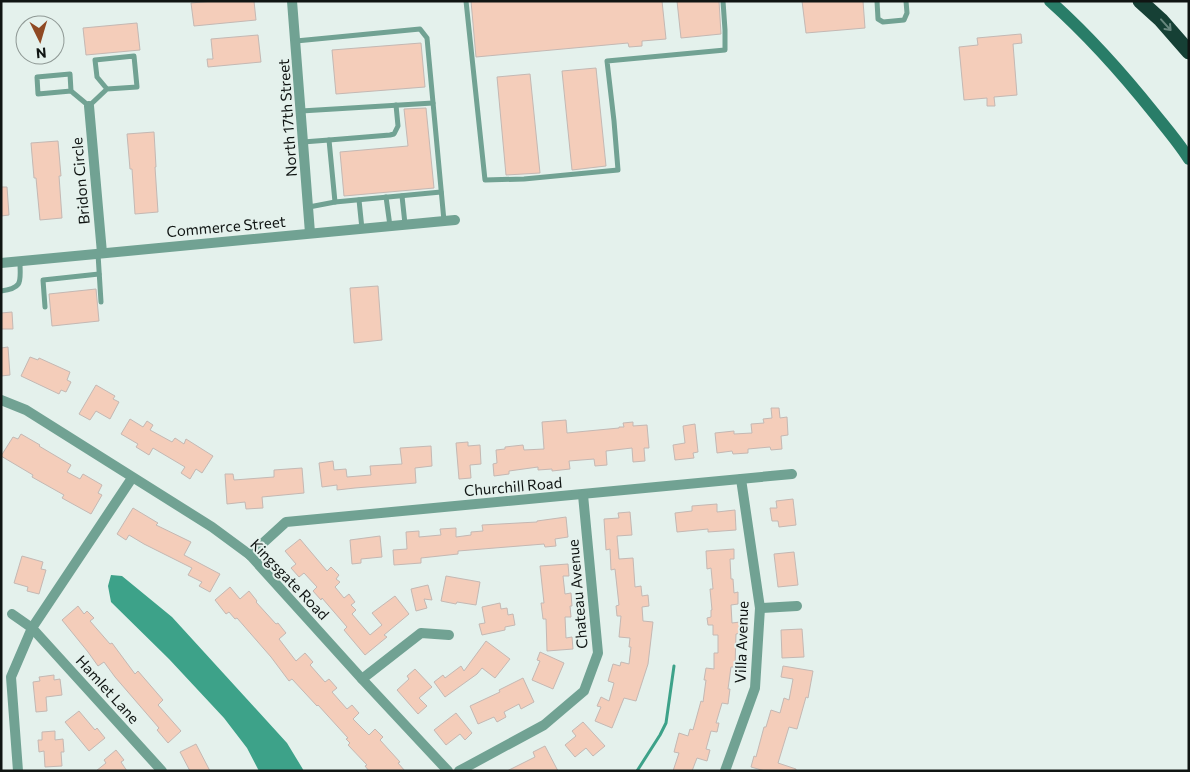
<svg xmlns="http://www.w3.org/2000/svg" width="1190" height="772" font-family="Commissioner,sans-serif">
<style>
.water{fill:#3da289}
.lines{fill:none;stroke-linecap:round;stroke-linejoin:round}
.stream{stroke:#3da289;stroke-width:3}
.building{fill:#f4cdba;stroke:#c4b8b3}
.lane{stroke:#71a293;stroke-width:5}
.street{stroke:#71a293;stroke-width:10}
.secondary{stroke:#297d68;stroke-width:12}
.highway{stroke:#164035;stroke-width:15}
.oneway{stroke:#68877e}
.labels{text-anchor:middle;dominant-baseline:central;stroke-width:4;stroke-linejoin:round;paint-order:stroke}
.street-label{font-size:15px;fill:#101513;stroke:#e4f1ec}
</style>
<rect width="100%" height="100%" fill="#e4f1ec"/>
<!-- water -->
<polygon class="water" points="111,575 122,576 172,617 287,743 304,771 259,771 247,748 224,718 169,659 111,602 108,586"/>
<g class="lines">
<!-- stream -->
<polyline class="stream" points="637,771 660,735 666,723 674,666"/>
</g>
<!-- building -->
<g class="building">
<polygon points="213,1 254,1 256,20 194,26 191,3"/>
<polygon points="471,1 662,1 666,39 642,41 642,46 629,47 628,43 476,57"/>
<polygon points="677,1 719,1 721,34 681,38"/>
<polygon points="802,1 863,1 865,28 806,33"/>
<polygon points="137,23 140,50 86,55 83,28"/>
<polygon points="1021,34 1022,43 1013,44 1017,95 994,97 995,106 987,106 987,98 964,100 959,47 978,45 977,38"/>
<polygon points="258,35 261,62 208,67 207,59 213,59 211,39"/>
<polygon points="421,43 425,87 336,94 332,50"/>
<polygon points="596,68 606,166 572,170 562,71"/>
<polygon points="530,74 540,173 506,175 497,77"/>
<polygon points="426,108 434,188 344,196 340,152 408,146 404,109"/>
<polygon points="154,132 156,167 155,167 158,212 135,214 132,169 130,169 127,134"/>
<polygon points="58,141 61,176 59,176 62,218 40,220 36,178 34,178 31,143"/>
<polygon points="1,187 7,187 9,215 1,216"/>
<polygon points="378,286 382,340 354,343 350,288"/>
<polygon points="96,289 99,321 52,326 49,294"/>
<polygon points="12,312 13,329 1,329 1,313"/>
<polygon points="8,347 10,375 1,376 1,348"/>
<polygon points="30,357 38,360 39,358 70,372 67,380 71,382 66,392 61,390 59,394 21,376"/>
<polygon points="96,385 115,396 113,399 119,402 110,419 96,411 90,420 79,414"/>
<polygon points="771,408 779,408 780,418 787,417 788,435 781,436 782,449 771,450 770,447 748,449 748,453 733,454 732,451 717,453 715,433 734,431 734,434 752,433 751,424 764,423 763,419 772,418"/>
<polygon points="130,419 143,427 147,421 153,425 150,430 172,442 175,438 184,444 186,439 213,456 202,473 196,469 190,479 181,473 185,467 153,448 149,455 136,447 138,444 121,434"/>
<polygon points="566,420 567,433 619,428 619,427 624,427 623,423 633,422 633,426 647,425 649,448 644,448 645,461 633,462 632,448 606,451 607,465 595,466 594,459 569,461 570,469 552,471 552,469 538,470 538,467 509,471 509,474 494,476 493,464 497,463 496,450 505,449 505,447 523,445 524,450 544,449 542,422"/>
<polygon points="695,424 698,452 693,453 694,458 675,460 673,445 685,443 683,426"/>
<polygon points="21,434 40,445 39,446 71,465 67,472 80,479 83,474 102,485 98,493 102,495 91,514 62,498 64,495 32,477 33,475 1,456 13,437 18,439"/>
<polygon points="468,442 468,446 480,445 481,464 470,465 471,478 459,479 456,443"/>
<polygon points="431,446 432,466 415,468 416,483 355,488 337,490 337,485 322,487 319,463 333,461 334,470 346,469 347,477 371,475 370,466 402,464 400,448"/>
<polygon points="302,468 304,493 262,497 263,508 246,509 245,502 227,504 225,474 233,474 234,480 274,477 274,470"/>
<polygon points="793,499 796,525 779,527 778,521 772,521 770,508 777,508 776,501"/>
<polygon points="717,504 717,512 735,510 736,530 708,532 708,529 677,532 675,513 692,511 692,506"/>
<polygon points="133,508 158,523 156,525 191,542 184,555 220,574 210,592 199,586 202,582 188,575 192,568 144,544 129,535 126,540 117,534"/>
<polygon points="630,512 632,535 617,536 619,559 633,558 635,587 641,586 642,596 648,595 649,606 642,607 643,621 653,622 648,664 636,701 624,698 612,728 595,721 601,707 597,706 601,697 609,701 614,683 608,681 613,664 620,666 621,662 629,664 631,647 629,647 630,638 619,637 621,616 617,616 616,606 619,605 615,569 611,570 610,549 606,550 604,519 619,518 618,513"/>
<polygon points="566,517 568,537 555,539 556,546 545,547 544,544 458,551 458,554 421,558 421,563 394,565 393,550 407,549 406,532 419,531 419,537 441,535 440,529 456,528 456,537 471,535 471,532 483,531 482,525 537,522 537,521"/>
<polygon points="380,536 382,557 361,559 361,563 352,564 350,540"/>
<polygon points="300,539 327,571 331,567 339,575 336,579 340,582 335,587 344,598 349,594 355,602 351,605 356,610 352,614 370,635 382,625 372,613 395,596 409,614 384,635 387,637 365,655 344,630 347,627 322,598 321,600 313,591 317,587 304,573 299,577 291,568 296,564 285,551"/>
<polygon points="734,549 734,559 730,559 731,579 733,579 734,593 738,592 738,604 731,605 732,623 740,622 740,633 736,634 735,667 731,667 728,689 730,689 728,704 722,703 716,723 719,723 717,732 711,731 706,749 710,750 707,761 697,758 692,771 673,771 679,753 674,752 679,733 688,736 690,729 693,730 701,701 703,702 706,680 704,680 706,668 714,669 714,653 718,653 718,635 713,635 713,625 708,625 707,618 711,617 711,610 712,610 710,589 713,589 711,568 707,569 706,551"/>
<polygon points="794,552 798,585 778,587 774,554"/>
<polygon points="22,556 43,562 41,569 46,570 39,594 27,591 28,587 14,583"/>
<polygon points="568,564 569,576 563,576 565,594 571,593 572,606 570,606 571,617 565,617 566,638 572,637 573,649 547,651 546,619 543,619 541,603 544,603 540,566"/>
<polygon points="446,576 480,582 476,605 457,602 456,604 441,601"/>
<polygon points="428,585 432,600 424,599 427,608 416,611 411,589"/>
<polygon points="230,587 240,599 249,591 257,601 256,602 276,624 278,623 286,633 279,639 296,661 305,653 313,662 310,665 325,682 329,679 337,688 332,692 347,709 352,705 359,713 353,719 369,735 375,729 383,737 380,740 400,762 398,763 405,771 369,771 365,766 367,765 348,745 350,743 346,739 348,738 318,705 317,706 292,679 289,681 271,657 237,618 235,619 229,612 226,614 215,600"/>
<polygon points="500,603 501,609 507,608 508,615 513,614 515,625 505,627 505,630 482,635 479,624 485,623 482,607"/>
<polygon points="78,606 84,614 87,611 94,618 90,621 110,644 112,643 135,674 138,671 163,700 158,705 181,731 168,743 157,730 159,728 115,677 104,662 98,666 88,652 62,620"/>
<polygon points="802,629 804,657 782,658 781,630"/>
<polygon points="486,641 510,659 495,678 482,668 477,674 445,697 434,682 443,675 445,678 461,666 464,671"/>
<polygon points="540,652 564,663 553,689 532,680 540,661 537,660"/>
<polygon points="783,666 813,671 808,698 806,697 797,729 789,727 778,763 796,769 796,771 765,771 751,767 754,756 756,757 764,727 766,727 771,710 780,713 784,698 789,700 793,679 781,677"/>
<polygon points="415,669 432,687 419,698 427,706 418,714 397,690 409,679 407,676"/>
<polygon points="54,675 54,680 60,679 62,695 46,697 47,711 36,712 33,682 40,681 39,677"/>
<polygon points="523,678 534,702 521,709 519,704 504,712 506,717 497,722 494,717 478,724 470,706 500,692 499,690"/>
<polygon points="79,711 95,730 97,728 105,738 89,751 65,722"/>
<polygon points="456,713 472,733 465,740 460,734 446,745 434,730"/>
<polygon points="583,722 605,746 593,756 586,748 575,757 565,745 576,736 572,731"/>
<polygon points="55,731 55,740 63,739 64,752 61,752 62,766 45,767 44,751 39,752 38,740 42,740 42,732"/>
<polygon points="196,744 210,771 190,771 180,752"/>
<polygon points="545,746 558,771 507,771 535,757 533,752"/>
<polygon points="116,750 124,760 121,762 127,771 96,771 106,763 104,760"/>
</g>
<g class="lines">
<!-- lane -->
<g class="lane">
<polyline points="466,1 485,180 524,179 618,170 614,121 607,61 725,50 725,30 723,1"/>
<polyline points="877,1 878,19 883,22 904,20 907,13 906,1"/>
<polyline points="296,41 420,29 427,38 444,221"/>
<polyline points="71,91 70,74 37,77 38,94 71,91 89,106 107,89 137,87 134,56 95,60 97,77 107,89"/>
<polyline points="301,111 433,103"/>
<polyline points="329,140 390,135 394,134 398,126 396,105"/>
<polyline points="303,142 329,140 335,202"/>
<polyline points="402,196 405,224"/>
<polyline points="386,197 390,226"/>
<polyline points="359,200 362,229"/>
<polyline points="309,207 335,202 441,192"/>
<polyline points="98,254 101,302"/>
<path d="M1 291C24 288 20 281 20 262"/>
<polyline points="45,307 43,280 99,274"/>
</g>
<!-- street -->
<g class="street">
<polyline points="292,1 310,233"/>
<polyline points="89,106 102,253"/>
<polyline points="1,263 455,220"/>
<polyline points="1,400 26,410 212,527 250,555 362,679 448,771"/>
<polyline points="250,555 286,522 792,474"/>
<polyline points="760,608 797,606"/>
<polyline points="12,614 32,628 162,771"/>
<polyline points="362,679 421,633 449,635"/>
<polyline points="18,771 11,677 32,628 132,478"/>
<polyline points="459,771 544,725 584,691 598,653 583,495"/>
<polyline points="725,771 755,688 760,608 741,479"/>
</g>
<!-- secondary -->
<path class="secondary" d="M1050 1C1088 35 1122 73 1154 113 1166 128 1179 143 1189 159"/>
<!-- highway -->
<polyline class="highway" points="1140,1 1161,20 1189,52"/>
</g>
<!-- one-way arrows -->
<defs><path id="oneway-shaft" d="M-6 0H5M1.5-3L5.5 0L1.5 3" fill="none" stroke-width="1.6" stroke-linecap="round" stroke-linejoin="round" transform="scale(1.25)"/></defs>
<use class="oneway" href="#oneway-shaft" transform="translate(1166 25) rotate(48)"/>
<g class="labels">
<!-- street labels -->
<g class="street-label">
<text transform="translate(287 118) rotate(-94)">North 17th Street</text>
<text transform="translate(80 181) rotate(-95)">Bridon Circle</text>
<text transform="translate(226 226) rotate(-5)">Commerce Street</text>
<text transform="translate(513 486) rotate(-5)">Churchill Road</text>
<text transform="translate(290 579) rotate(46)">Kingsgate Road</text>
<text transform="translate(577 594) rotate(-95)">Chateau Avenue</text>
<text transform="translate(741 642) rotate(-88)">Villa Avenue</text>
<text transform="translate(108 689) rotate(48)">Hamlet Lane</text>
</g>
</g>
<!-- border -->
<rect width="1190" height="772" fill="none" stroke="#101513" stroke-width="5"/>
<!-- north arrow -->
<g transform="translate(40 40) rotate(175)"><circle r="24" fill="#e4f1ec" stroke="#8f9995"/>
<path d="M0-4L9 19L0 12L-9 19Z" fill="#8f4923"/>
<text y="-8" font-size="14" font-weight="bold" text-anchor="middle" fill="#101513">N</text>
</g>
</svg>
